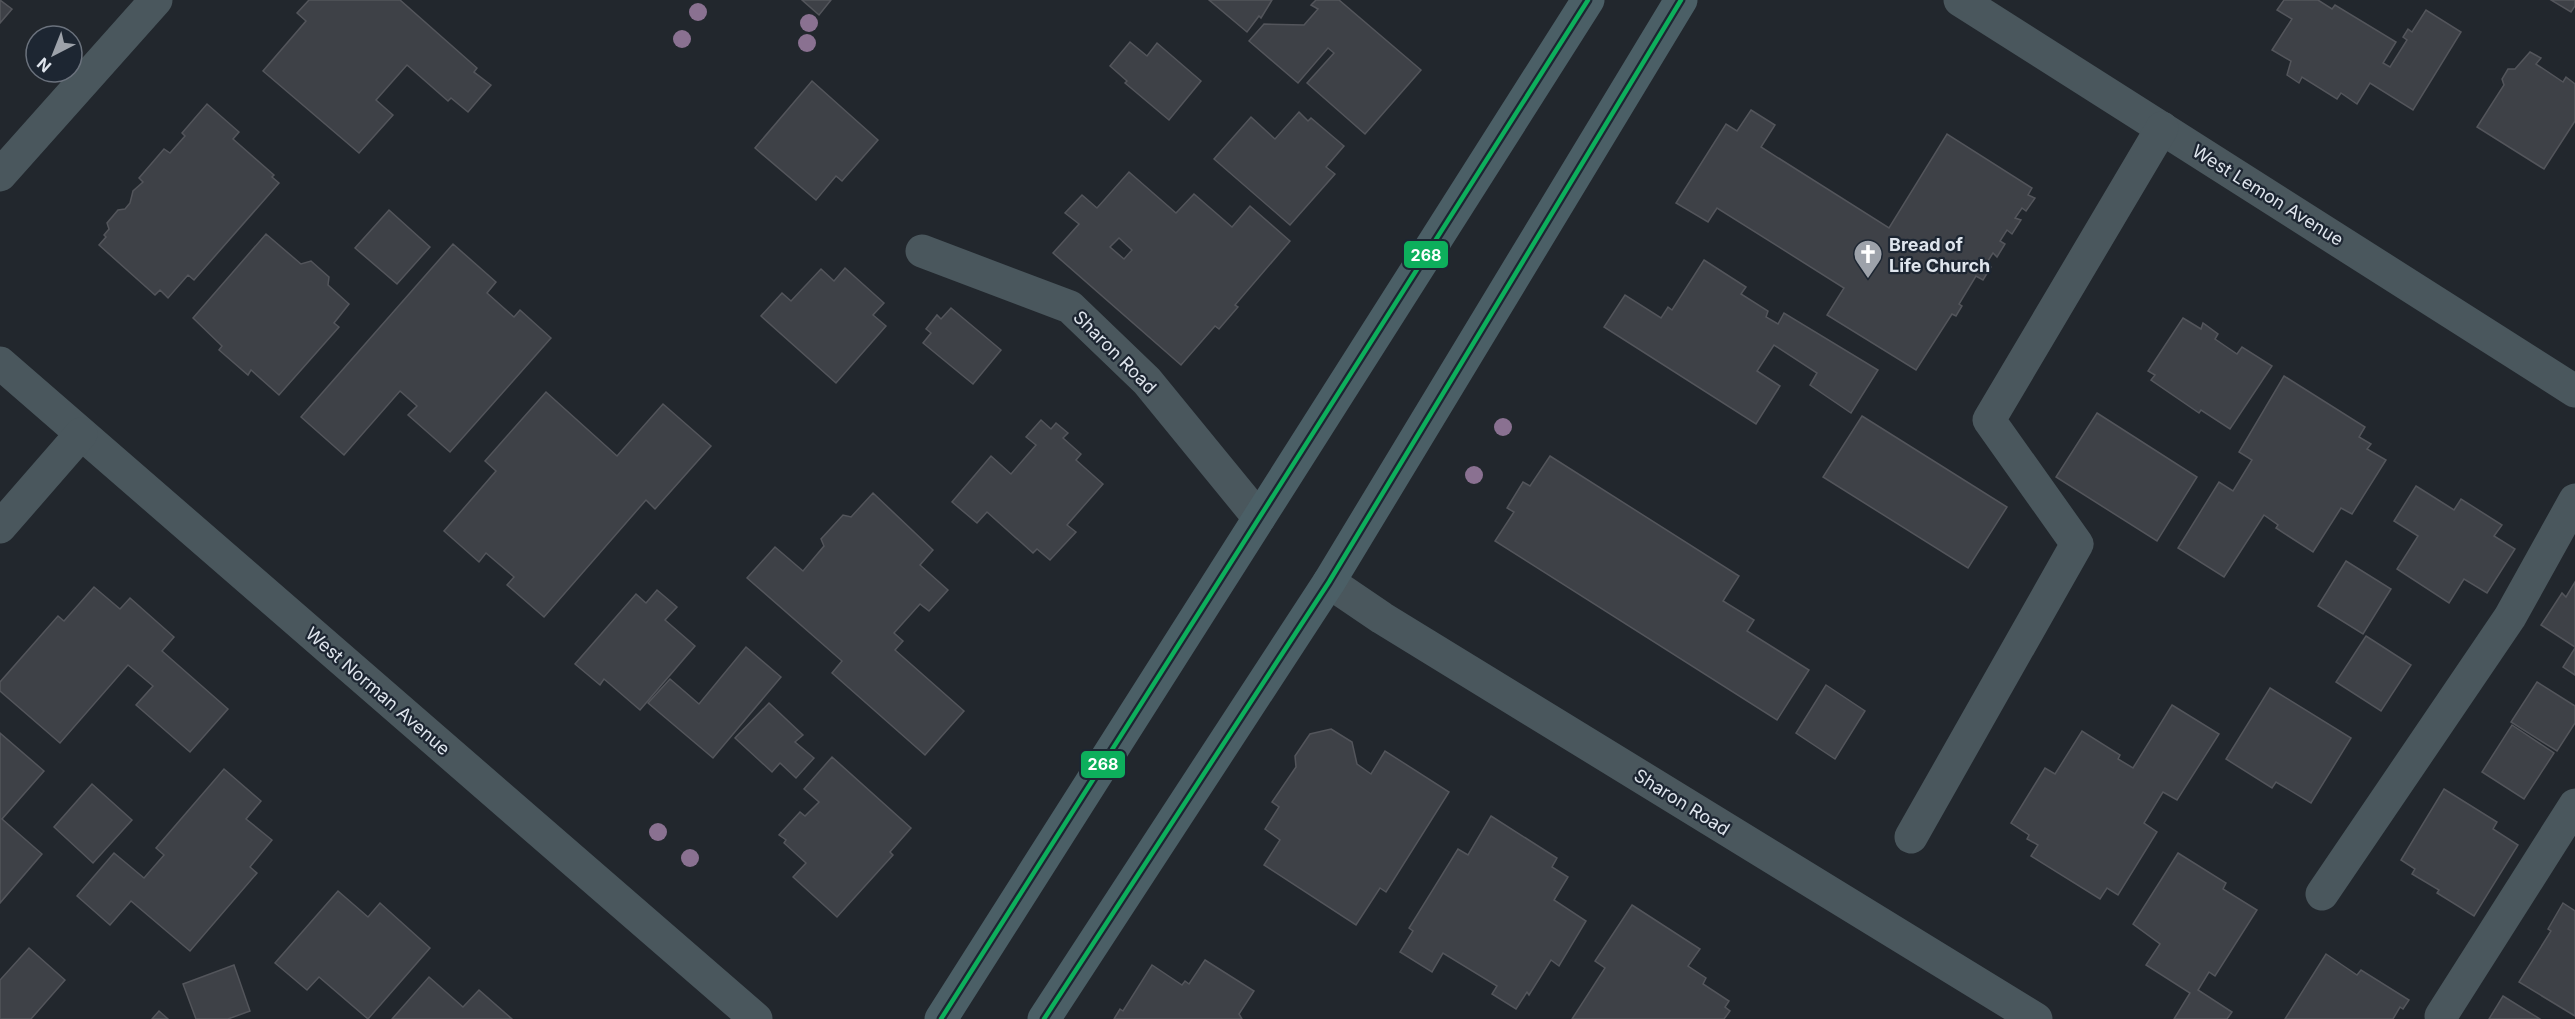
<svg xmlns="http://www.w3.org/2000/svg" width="2575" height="1019" font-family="Inter,sans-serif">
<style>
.building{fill:#3e4147;stroke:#53555b;stroke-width:1.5;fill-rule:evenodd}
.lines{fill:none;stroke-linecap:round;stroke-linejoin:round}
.minor{stroke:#4a575d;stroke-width:33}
.major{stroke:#4b5f66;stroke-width:33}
.bus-1-casing{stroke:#1d2632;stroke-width:9}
.bus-1{stroke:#0daf5c;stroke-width:4.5}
.tree{fill:#8a7191}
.labels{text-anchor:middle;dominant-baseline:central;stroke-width:4.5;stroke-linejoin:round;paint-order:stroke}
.street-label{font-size:18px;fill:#dfe5ed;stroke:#1d2632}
.poi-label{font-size:18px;font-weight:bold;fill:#dfe5ed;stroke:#1d2632;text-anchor:start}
.line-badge{stroke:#1d2632;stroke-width:2}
.badge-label{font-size:16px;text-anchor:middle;font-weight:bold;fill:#fff}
</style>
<rect width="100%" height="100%" fill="#22272d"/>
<!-- building -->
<g class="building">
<polygon points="0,0 12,9 0,23"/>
<polygon points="309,0 400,0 477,68 474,72 491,85 468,112 451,98 448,101 407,65 376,100 393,115 359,153 263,71 306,21 297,13"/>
<polygon points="802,0 831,0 819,15"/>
<polygon points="1209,0 1272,0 1261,18 1259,16 1247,32"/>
<polygon points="1316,0 1339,0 1421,70 1365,134 1307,83 1334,53 1328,48 1298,83 1249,41 1264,24 1304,25 1318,9 1311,5"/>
<polygon points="2284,0 2318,0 2332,9 2335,5 2396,42 2383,63 2390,67 2407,40 2403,37 2408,29 2412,32 2426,10 2461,32 2413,110 2370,83 2357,104 2341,93 2337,99 2302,77 2299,83 2287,75 2291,61 2272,50 2292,19 2277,10"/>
<polygon points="2551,0 2575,0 2575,6 2571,12"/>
<polygon points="1130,42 1147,56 1157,43 1201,81 1169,120 1125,83 1127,81 1110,66"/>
<polygon points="2530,52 2541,58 2536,64 2563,82 2566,77 2575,84 2575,121 2544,169 2477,127 2504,85 2502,79 2508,69 2515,69"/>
<polygon points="812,81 878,140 842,181 836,176 816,200 755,148"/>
<polygon points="207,104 239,132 233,139 274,175 272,177 279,183 194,280 188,275 168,298 160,290 155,295 99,245 106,237 104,235 109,229 107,223 118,210 125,209 130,203 133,191 143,182 139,178 164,149 170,153 185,136 182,133"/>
<polygon points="1751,110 1775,125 1761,147 1889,228 1947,134 2032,188 2028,195 2035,198 2026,211 2022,208 2015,218 2021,220 2012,234 2007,230 2000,241 2005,244 1997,257 1993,253 1986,264 1991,267 1983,280 1976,276 1959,304 1962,306 1956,316 1952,314 1916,370 1827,315 1844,288 1717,208 1708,222 1676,203 1726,124 1737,131"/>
<polygon points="1299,112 1308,121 1311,118 1344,146 1326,167 1335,174 1290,225 1214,159 1251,117 1275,139"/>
<path d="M1129 172 1176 213 1194 194 1232 227 1250 206 1290 241 1235 305 1238 307 1219 329 1215 326 1181 365 1053 253 1079 224 1065 213 1082 195 1097 208ZM1119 238 1132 250 1124 259 1110 247Z"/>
<polygon points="389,210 430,247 397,284 355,248"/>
<polygon points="266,234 301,264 311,261 329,277 328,285 349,304 334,323 339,327 279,395 251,370 248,375 219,350 222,346 193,318"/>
<polygon points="453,244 496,282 487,293 514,317 520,310 551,338 450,452 408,415 417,406 400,391 344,455 301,417"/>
<polygon points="1704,260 1746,287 1741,294 1768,311 1766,317 1778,324 1784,313 1878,370 1851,413 1810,385 1817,373 1774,345 1757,371 1780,386 1756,424 1604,327 1625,295 1661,318 1668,307 1672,310"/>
<polygon points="845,268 884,303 873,315 886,326 836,383 761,316 782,293 791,301 821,269 834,281"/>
<polygon points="951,308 1001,350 973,384 923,343 931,333 926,329 937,315 941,319"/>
<polygon points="2183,318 2201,329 2203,323 2218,334 2215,339 2237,354 2242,347 2272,366 2230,429 2201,410 2199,413 2151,380 2155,375 2148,371"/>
<polygon points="2284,376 2365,427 2359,437 2371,444 2367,449 2386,460 2352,514 2341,508 2313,552 2276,528 2278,525 2264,515 2224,577 2178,548 2219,482 2233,491 2252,460 2239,452"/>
<polygon points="546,392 617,456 663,404 711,446 655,509 646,500 544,617 507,585 514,577 486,553 479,562 444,531 496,471 485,461"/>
<polygon points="2097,413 2197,477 2157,541 2056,477"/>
<polygon points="1862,416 2007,507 1968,568 1823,477"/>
<polygon points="1041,420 1051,429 1056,423 1068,433 1063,438 1081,454 1076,460 1103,484 1067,525 1076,532 1050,560 1037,549 1033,553 987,512 977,523 952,502 991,456 1011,474 1036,445 1026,437"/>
<polygon points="1550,456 1739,576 1723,601 1754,620 1747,631 1809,670 1777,720 1495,541 1514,512 1507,508 1523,482 1530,486"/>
<polygon points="2416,486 2454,510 2461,499 2502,525 2494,536 2515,549 2487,593 2464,579 2449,603 2397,569 2418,536 2394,521"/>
<polygon points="873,493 933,550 920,565 948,590 929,611 920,604 894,633 903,641 895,650 964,711 925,755 832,673 842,661 747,578 775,547 803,571 824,546 821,539 843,515 851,517"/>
<polygon points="2346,561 2391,589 2363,634 2318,606"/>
<polygon points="2575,582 2575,647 2541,625 2562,593 2566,597"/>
<polygon points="94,587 120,609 130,598 174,637 162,651 228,709 190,752 136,705 153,686 128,665 60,743 0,691 0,682 58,616 64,621"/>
<polygon points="657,590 677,607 665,620 695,646 640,710 604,679 600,685 575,664 636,594 646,603"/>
<polygon points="2366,636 2411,665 2381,711 2336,682"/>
<polygon points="746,647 781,677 713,758 648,703 670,679 699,704"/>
<polygon points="2575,648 2575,675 2563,667"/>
<polygon points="2537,682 2575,706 2575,723 2557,751 2511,722"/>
<polygon points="1826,685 1865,711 1835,759 1796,733"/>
<polygon points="2270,688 2351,738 2311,803 2276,782 2272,788 2226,759"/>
<polygon points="769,703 803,735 795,742 814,758 796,778 780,763 772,772 735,738"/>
<polygon points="2172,705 2219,734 2177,800 2163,792 2144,823 2157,832 2118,895 2107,888 2100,899 2031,856 2038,845 2027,839 2029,835 2011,823 2045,768 2055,774 2082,731 2120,755 2118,759 2133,768"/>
<polygon points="2512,725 2554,753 2524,799 2482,772"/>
<polygon points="1331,729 1352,742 1357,764 1371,774 1385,751 1449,792 1386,892 1380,888 1356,925 1264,865 1280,840 1265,829 1279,807 1272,802 1296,767 1295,756 1310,734"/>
<polygon points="0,733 44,771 2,819 42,854 0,903"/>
<polygon points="832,757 911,828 890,852 893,855 837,917 793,877 806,863 784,843 786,840 779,835 800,812 805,816 819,802 804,789"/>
<polygon points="224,769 261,801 246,819 272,840 250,867 257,873 190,951 131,901 110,925 77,896 114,853 144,878 164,855 156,848"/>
<polygon points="92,784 132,820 93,863 54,827"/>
<polygon points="2444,789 2497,822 2493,829 2518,845 2474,916 2437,893 2439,890 2412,874 2415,869 2401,860"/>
<polygon points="1491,816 1557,858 1552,867 1568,877 1554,900 1586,921 1559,966 1551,960 1529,995 1527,992 1516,1009 1492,994 1497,986 1443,953 1432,972 1400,952 1413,931 1409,928 1458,849 1468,855"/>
<polygon points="2178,853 2226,883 2223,889 2257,910 2215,976 2209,972 2198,990 2232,1012 2227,1019 2174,1019 2190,993 2146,965 2160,944 2133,924"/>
<polygon points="338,891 368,917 380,903 430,948 368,1019 319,977 307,990 275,963"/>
<polygon points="2563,903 2575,911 2575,1016 2519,982 2551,931 2548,929"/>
<polygon points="1632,905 1700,949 1688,966 1706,978 1703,984 1729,1001 1725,1007 1730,1011 1724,1019 1572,1019 1605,968 1595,961"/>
<polygon points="29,948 65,980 31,1019 0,1019 0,980"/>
<polygon points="2326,954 2357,975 2361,970 2409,1000 2403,1009 2400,1007 2393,1019 2285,1019"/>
<polygon points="1205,960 1254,991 1239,1014 1242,1019 1114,1019 1120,1009 1123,1011 1152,965 1182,985 1185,981 1189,984"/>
<polygon points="234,965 250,1011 228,1019 196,1019 183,984"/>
<polygon points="429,977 463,1007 479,990 512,1019 392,1019"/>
<polygon points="2503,996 2540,1019 2489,1019"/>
<polygon points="159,1011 168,1019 152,1019"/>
</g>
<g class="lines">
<!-- minor -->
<g class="minor">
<polyline points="1960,0 2575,391"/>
<polyline points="0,175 156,0"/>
<polyline points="922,251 1070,307 1147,381 1259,518"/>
<polyline points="0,363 756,1019"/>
<polyline points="0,527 81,434"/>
<polyline points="1329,582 1382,618 2036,1019"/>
<polyline points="1911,837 2077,544 1989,420 2162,128"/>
<polyline points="2322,894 2510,617 2575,500"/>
<polyline points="2441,1016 2575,805"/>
</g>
<!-- major -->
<g class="major">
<polyline points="941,1019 1588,0"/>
<polyline points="1044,1019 1329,582 1681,0"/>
</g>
<!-- bus-1 casing -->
<g class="bus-1-casing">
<g id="bus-1">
<polyline points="941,1019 1588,0"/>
<polyline points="1044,1019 1329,582 1681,0"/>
</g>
</g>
<!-- bus-1 -->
<use href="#bus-1" class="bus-1"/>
</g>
<!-- trees -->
<g class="tree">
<circle cx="698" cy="12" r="9"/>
<circle cx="809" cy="23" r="9"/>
<circle cx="682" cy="39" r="9"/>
<circle cx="807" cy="43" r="9"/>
<circle cx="1503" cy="427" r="9"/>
<circle cx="1474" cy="475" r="9"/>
<circle cx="658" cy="832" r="9"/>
<circle cx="690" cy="858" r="9"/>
</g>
<!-- icons -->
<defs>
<g id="church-pin" transform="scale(1.5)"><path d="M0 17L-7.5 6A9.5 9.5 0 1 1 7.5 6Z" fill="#9da2aa" stroke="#1d2632"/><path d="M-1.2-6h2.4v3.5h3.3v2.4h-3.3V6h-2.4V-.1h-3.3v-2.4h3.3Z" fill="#fff"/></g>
</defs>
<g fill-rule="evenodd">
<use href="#church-pin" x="1868" y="254"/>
</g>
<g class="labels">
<!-- street labels -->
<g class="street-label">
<text transform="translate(2268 195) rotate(32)">West Lemon Avenue</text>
<text transform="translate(1115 352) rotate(45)">Sharon Road</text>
<text transform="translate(378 691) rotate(41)">West Norman Avenue</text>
<text transform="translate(1682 802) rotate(32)">Sharon Road</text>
</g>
<!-- poi labels -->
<g class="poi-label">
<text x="1889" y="244">Bread of<tspan x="1889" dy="21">Life Church</tspan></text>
</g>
</g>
<g class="line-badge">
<rect x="1403" y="240" width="46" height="29" rx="6" fill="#0daf5c"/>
<rect x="1080" y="750" width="46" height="29" rx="6" fill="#0daf5c"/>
</g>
<g class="badge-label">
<text x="1426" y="261">268</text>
<text x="1103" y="770">268</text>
</g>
<!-- north arrow -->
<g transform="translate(54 54) rotate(222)"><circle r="28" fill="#1d2632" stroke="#6b727d" stroke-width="1.5"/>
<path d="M0-4.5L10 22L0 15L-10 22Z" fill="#9da2aa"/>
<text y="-9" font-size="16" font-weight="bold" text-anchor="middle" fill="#dfe5ed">N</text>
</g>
</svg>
